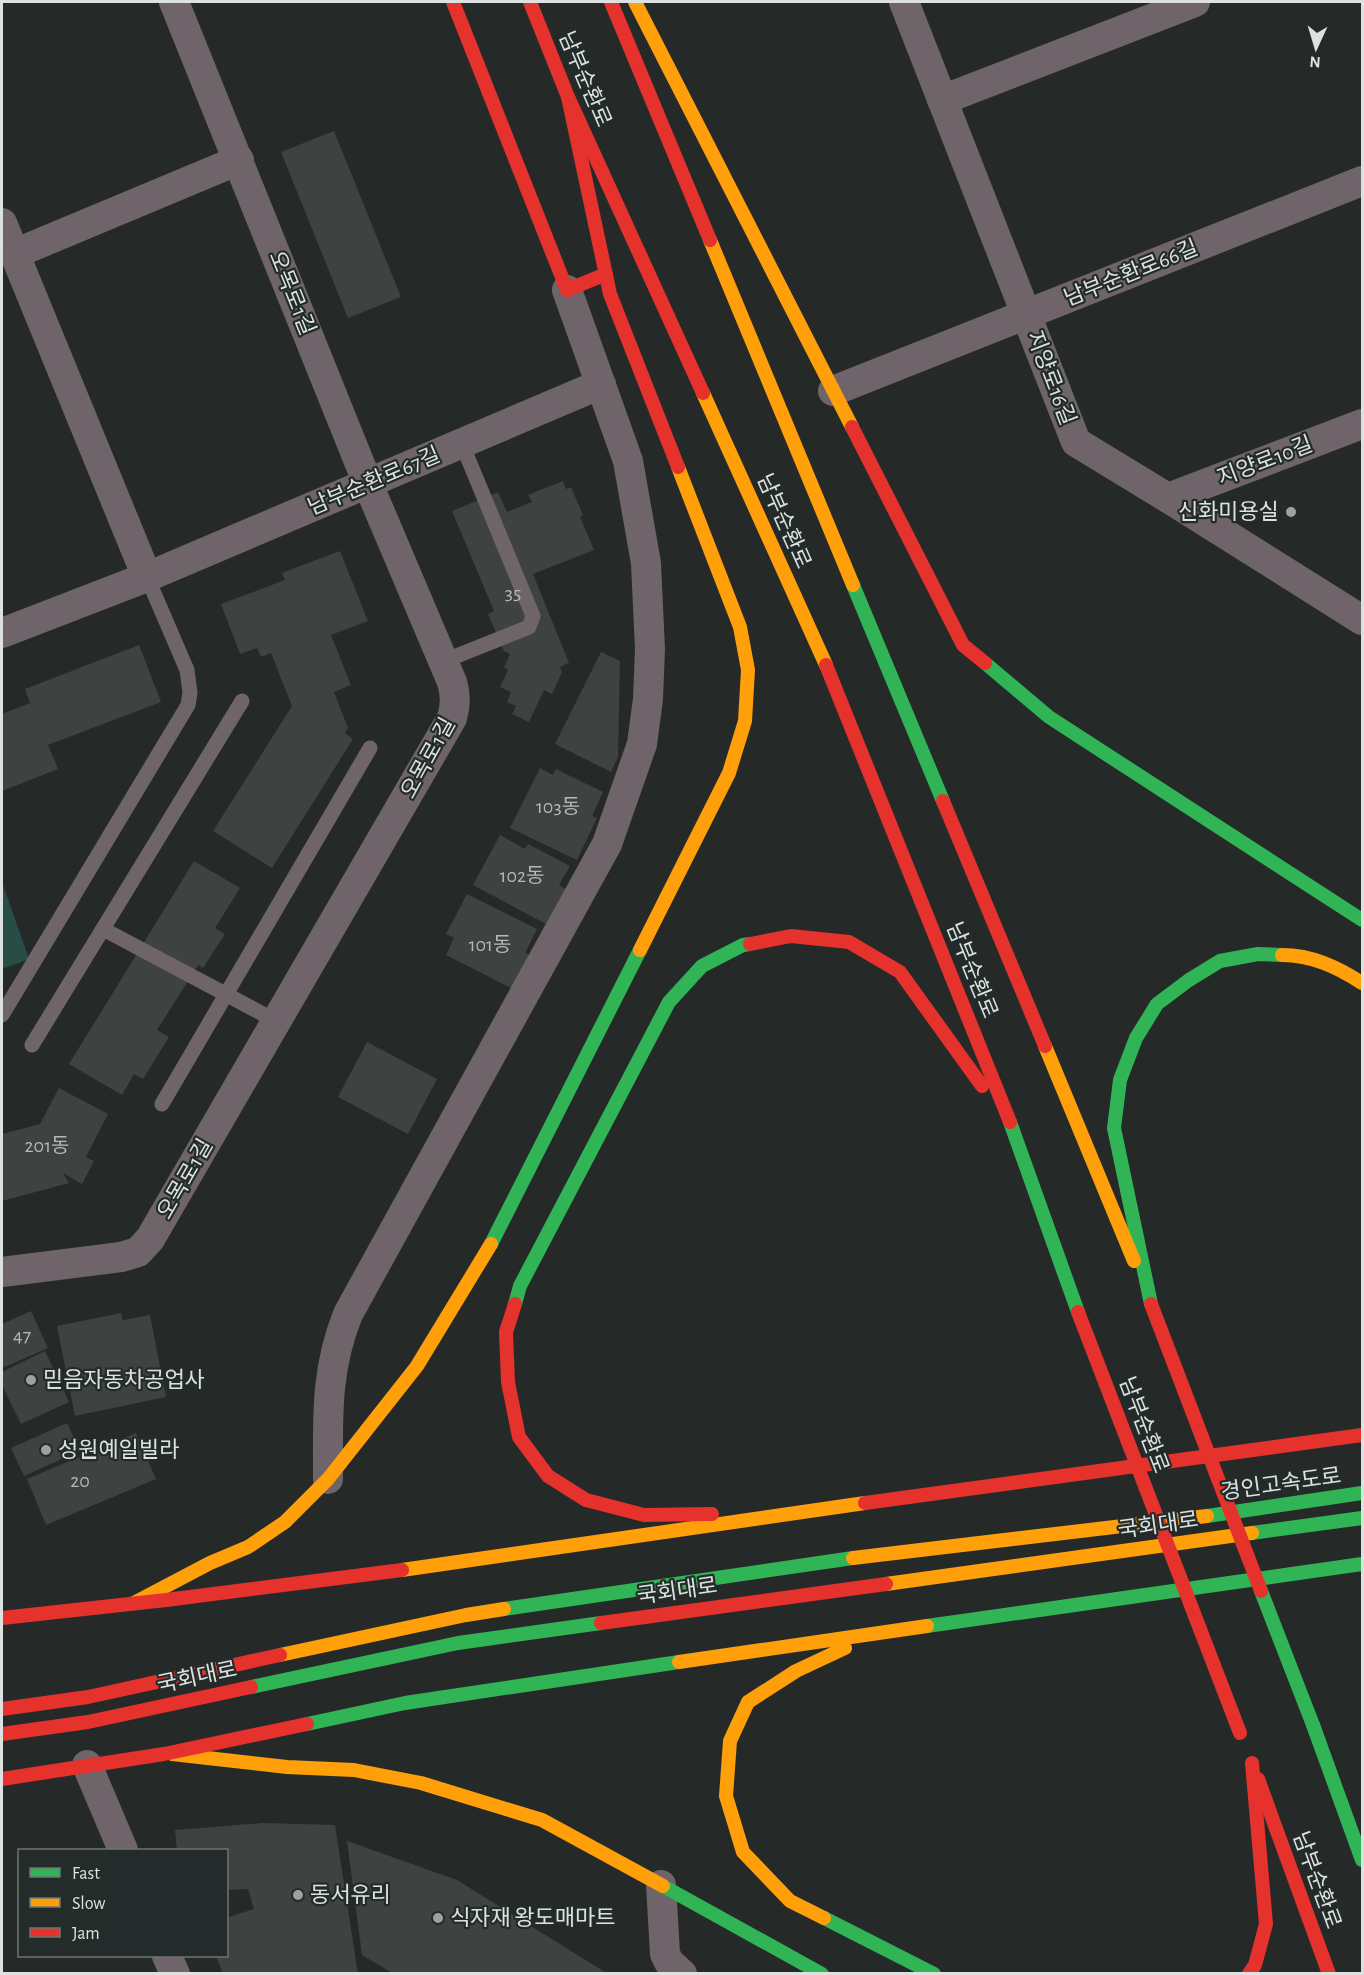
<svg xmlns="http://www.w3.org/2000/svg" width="1364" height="1975" font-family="'Alegreya Sans','Noto Sans KR',sans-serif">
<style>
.green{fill:#284d46}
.building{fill:#3e4241}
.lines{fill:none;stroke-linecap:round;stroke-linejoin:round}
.lane{stroke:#6f6469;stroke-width:15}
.street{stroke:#6f6469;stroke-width:30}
.fast{stroke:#30b455;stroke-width:14}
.slow{stroke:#ff9f0a;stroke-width:14}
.jam{stroke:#e5322d;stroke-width:14}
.fast-bridge{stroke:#30b455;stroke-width:14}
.jam-bridge{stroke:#e5322d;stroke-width:14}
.poi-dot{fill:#9da2a1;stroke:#232c2a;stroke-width:2}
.labels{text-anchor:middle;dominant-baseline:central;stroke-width:4.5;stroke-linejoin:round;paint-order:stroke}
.number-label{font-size:20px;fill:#b5bab9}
.street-label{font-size:22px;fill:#dde2e1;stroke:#232c2a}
.poi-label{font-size:22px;fill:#dde2e1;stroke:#232c2a;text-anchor:start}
</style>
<rect width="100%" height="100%" fill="#252a29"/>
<!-- green -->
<polygon class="green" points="2,882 29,959 2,969"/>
<!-- building -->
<g class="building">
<polygon points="334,131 401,297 348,318 281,152"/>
<polygon points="563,481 566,489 571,487 583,515 580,517 594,550 533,574 569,663 560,667 562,672 552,694 544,690 529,722 512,714 516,706 507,702 511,692 500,687 508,670 504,668 510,654 504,651 488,614 494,611 452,511 498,492 507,512 532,502 528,495"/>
<polygon points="340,551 368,621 331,635 351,685 334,692 348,728 345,733 353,739 272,868 213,831 292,706 271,653 261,657 257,648 240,654 221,604 285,580 282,573"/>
<polygon points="139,645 161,702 48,745 58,769 2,791 2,714 30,703 25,689"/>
<polygon points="601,652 620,661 618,757 611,772 555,744"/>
<polygon points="540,768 553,775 556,769 603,792 592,816 597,818 577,860 510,828"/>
<polygon points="500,835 525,849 528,844 570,866 559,885 565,889 546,924 473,885"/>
<polygon points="194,861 240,888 215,928 225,934 203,968 198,965 157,1030 169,1037 143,1079 134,1074 122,1095 69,1064"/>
<polygon points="467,894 537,929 525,953 532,956 515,990 446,955 454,938 446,934"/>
<polygon points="367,1042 437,1079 408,1134 338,1097"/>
<polygon points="59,1088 108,1114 86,1157 94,1161 82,1184 63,1173 69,1183 2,1201 2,1134 40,1124"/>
<polygon points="31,1311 48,1348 2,1368 2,1324"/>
<polygon points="121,1313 123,1320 150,1315 166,1397 75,1416 57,1326"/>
<polygon points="45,1351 69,1402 21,1424 2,1385 2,1372"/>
<polygon points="67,1423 80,1451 24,1476 11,1448"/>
<polygon points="136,1433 156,1479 46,1525 27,1479"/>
<polygon points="263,1823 335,1825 358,1974 223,1974 216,1956 226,1956 226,1918 254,1909 248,1889 226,1890 226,1850 177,1850 175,1830"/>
<polygon points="347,1841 457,1880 608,1974 394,1974 362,1955"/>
</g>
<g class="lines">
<!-- lane -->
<g class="lane">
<polyline points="444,661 529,627 533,616 462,444"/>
<polyline points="103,929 276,1021"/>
<polyline points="2,1015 188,705 190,693 187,670 147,577"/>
<polyline points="32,1045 242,701"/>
<polyline points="162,1104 370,748"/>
</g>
<!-- street -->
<g class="street">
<polyline points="904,2 1076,442 1168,498 1362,620"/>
<polyline points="942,100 1195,2"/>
<polyline points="2,223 147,577"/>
<polyline points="14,254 239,160"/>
<polyline points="833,391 1362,181"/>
<polyline points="1168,498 1362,424"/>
<polyline points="2,633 147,577 601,384"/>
<path d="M2 1272 121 1257 138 1252 150 1239 452 718C456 705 456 695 452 682L368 484 174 2"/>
<path d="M328 1479C328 1419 325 1371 348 1314L607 844 642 744 648 699 650 649 646 563 628 461 567 290"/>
<polyline points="87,1765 123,1850"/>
<polyline points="661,1885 665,1954 669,1962 682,1974"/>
<polyline points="167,1956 175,1974"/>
</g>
<!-- fast -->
<g class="fast">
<polyline points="853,585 943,801"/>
<polyline points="985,663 1049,717 1362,920"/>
<polyline points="1010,1122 1078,1312"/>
<polyline points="491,1244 640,950"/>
<polyline points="515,1304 520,1286 669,1002 702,966 743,945 750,944"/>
<polyline points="1151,1304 1114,1128 1120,1080 1136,1038 1157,1004 1189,980 1220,961 1258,954 1282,955"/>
<polyline points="1207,1516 1362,1493"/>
<polyline points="1252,1533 1362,1518"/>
<polyline points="504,1609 853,1558"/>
<polyline points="927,1626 1362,1564"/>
<polyline points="251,1687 458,1643 601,1623"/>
<polyline points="307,1724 405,1703 679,1662"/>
<polyline points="1313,1725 1362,1860"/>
<polyline points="663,1886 822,1974"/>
<polyline points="824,1918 934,1974"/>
</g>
<!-- slow -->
<g class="slow">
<polyline points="635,2 852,427"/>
<polyline points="710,240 853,585"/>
<polyline points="703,393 826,665"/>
<polyline points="640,950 729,773 745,721 748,670 740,627 678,467"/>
<path d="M1282 955C1312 955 1337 967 1362 983"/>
<polyline points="1045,1046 1134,1261"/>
<polyline points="853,1558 1207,1516"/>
<polyline points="402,1570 865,1503"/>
<polyline points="886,1584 1252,1533"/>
<polyline points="134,1603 210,1563 248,1547 285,1522 328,1479 417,1366 491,1244"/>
<polyline points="280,1655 466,1615 504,1609"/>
<polyline points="679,1662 927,1626"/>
<polyline points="172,1754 287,1767 354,1770 421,1783 542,1820 663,1886"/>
<polyline points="824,1918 790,1901 743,1852 726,1796 730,1741 748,1702 796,1671 845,1648"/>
</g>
<!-- jam -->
<g class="jam">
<polyline points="453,2 567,290 606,274"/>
<polyline points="530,2 568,97 703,393"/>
<polyline points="611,2 710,240"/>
<polyline points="568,97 610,294 678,467"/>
<polyline points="852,427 963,645 985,663"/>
<polyline points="826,665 1010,1122"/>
<polyline points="943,801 1045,1046"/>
<polyline points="750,944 791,936 849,942 900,972 982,1086"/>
<polyline points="515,1304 506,1332 508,1382 519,1437 548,1476 586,1500 644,1515 712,1514"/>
<polyline points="865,1503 1362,1435"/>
<polyline points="2,1618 166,1600 402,1570"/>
<polyline points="601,1623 886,1584"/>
<polyline points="2,1709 88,1697 280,1655"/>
<polyline points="2,1734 88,1722 251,1687"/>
<polyline points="2,1779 164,1754 307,1724"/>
<polyline points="1258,1779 1329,1974"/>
<polyline points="1249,1974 1255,1965 1266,1924 1252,1763"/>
</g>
<!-- fast-bridge -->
<polyline class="fast-bridge" points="1261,1591 1313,1725"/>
<!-- jam-bridge -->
<g class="jam-bridge">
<polyline points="1151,1304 1261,1591"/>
<polyline points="1078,1312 1240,1733"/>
</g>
</g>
<!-- markers -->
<g class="poi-dot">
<circle cx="1291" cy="512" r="6"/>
<circle cx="31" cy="1380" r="6"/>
<circle cx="46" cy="1450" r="6"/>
<circle cx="298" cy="1895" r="6"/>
<circle cx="438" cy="1918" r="6"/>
</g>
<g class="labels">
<!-- number labels -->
<g class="number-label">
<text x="513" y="593">35</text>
<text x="558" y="807">103동</text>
<text x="522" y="876">102동</text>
<text x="490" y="945">101동</text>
<text x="47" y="1146">201동</text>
<text x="22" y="1336">47</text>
<text x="80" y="1481">20</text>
</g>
<!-- street labels -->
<g class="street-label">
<text transform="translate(585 79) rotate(67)">남부순환로</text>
<text transform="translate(1131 273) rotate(-22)">남부순환로66길</text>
<text transform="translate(292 293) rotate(68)">오목로1길</text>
<text transform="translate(1051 378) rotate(69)">지양로16길</text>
<text transform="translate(1265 461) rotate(-21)">지양로10길</text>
<text transform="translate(374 481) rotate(-23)">남부순환로67길</text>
<text transform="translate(784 521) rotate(66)">남부순환로</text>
<text transform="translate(428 758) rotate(-61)">오목로1길</text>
<text transform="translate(972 970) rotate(68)">남부순환로</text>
<text transform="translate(185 1179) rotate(-60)">오목로1길</text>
<text transform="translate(1144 1425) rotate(69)">남부순환로</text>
<text transform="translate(1281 1484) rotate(-8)">경인고속도로</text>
<text transform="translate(1158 1525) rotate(-8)">국회대로</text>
<text transform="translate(677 1591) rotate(-8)">국회대로</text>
<text transform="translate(197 1677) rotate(-12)">국회대로</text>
<text transform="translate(1317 1880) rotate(70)">남부순환로</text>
</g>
<!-- poi labels -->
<g class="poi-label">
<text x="1279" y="512" text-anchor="end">신화미용실</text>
<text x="43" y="1380">믿음자동차공업사</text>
<text x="58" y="1450">성원예일빌라</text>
<text x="310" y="1895">동서유리</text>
<text x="450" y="1918">식자재 왕도매마트</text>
</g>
</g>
<!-- border -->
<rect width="1364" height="1975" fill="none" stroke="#dde2e1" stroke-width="6"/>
<!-- legend -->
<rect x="18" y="1849" width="210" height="108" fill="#232c2a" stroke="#6d7573" stroke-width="1.5"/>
<rect x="30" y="1868" width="30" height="9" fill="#30b455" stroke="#6d7573" stroke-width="1.5"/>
<text x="72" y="1879" font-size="18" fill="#dde2e1">Fast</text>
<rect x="30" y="1898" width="30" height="9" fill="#ff9f0a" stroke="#6d7573" stroke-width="1.5"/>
<text x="72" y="1909" font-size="18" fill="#dde2e1">Slow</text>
<rect x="30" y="1928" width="30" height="9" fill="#e5322d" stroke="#6d7573" stroke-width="1.5"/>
<text x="72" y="1939" font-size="18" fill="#dde2e1">Jam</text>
<!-- north arrow -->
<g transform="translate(1316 48) rotate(184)" stroke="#232c2a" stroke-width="4.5" paint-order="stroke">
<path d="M0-4.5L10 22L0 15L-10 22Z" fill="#dde2e1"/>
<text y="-9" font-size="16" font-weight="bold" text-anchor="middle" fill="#dde2e1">N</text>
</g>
</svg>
